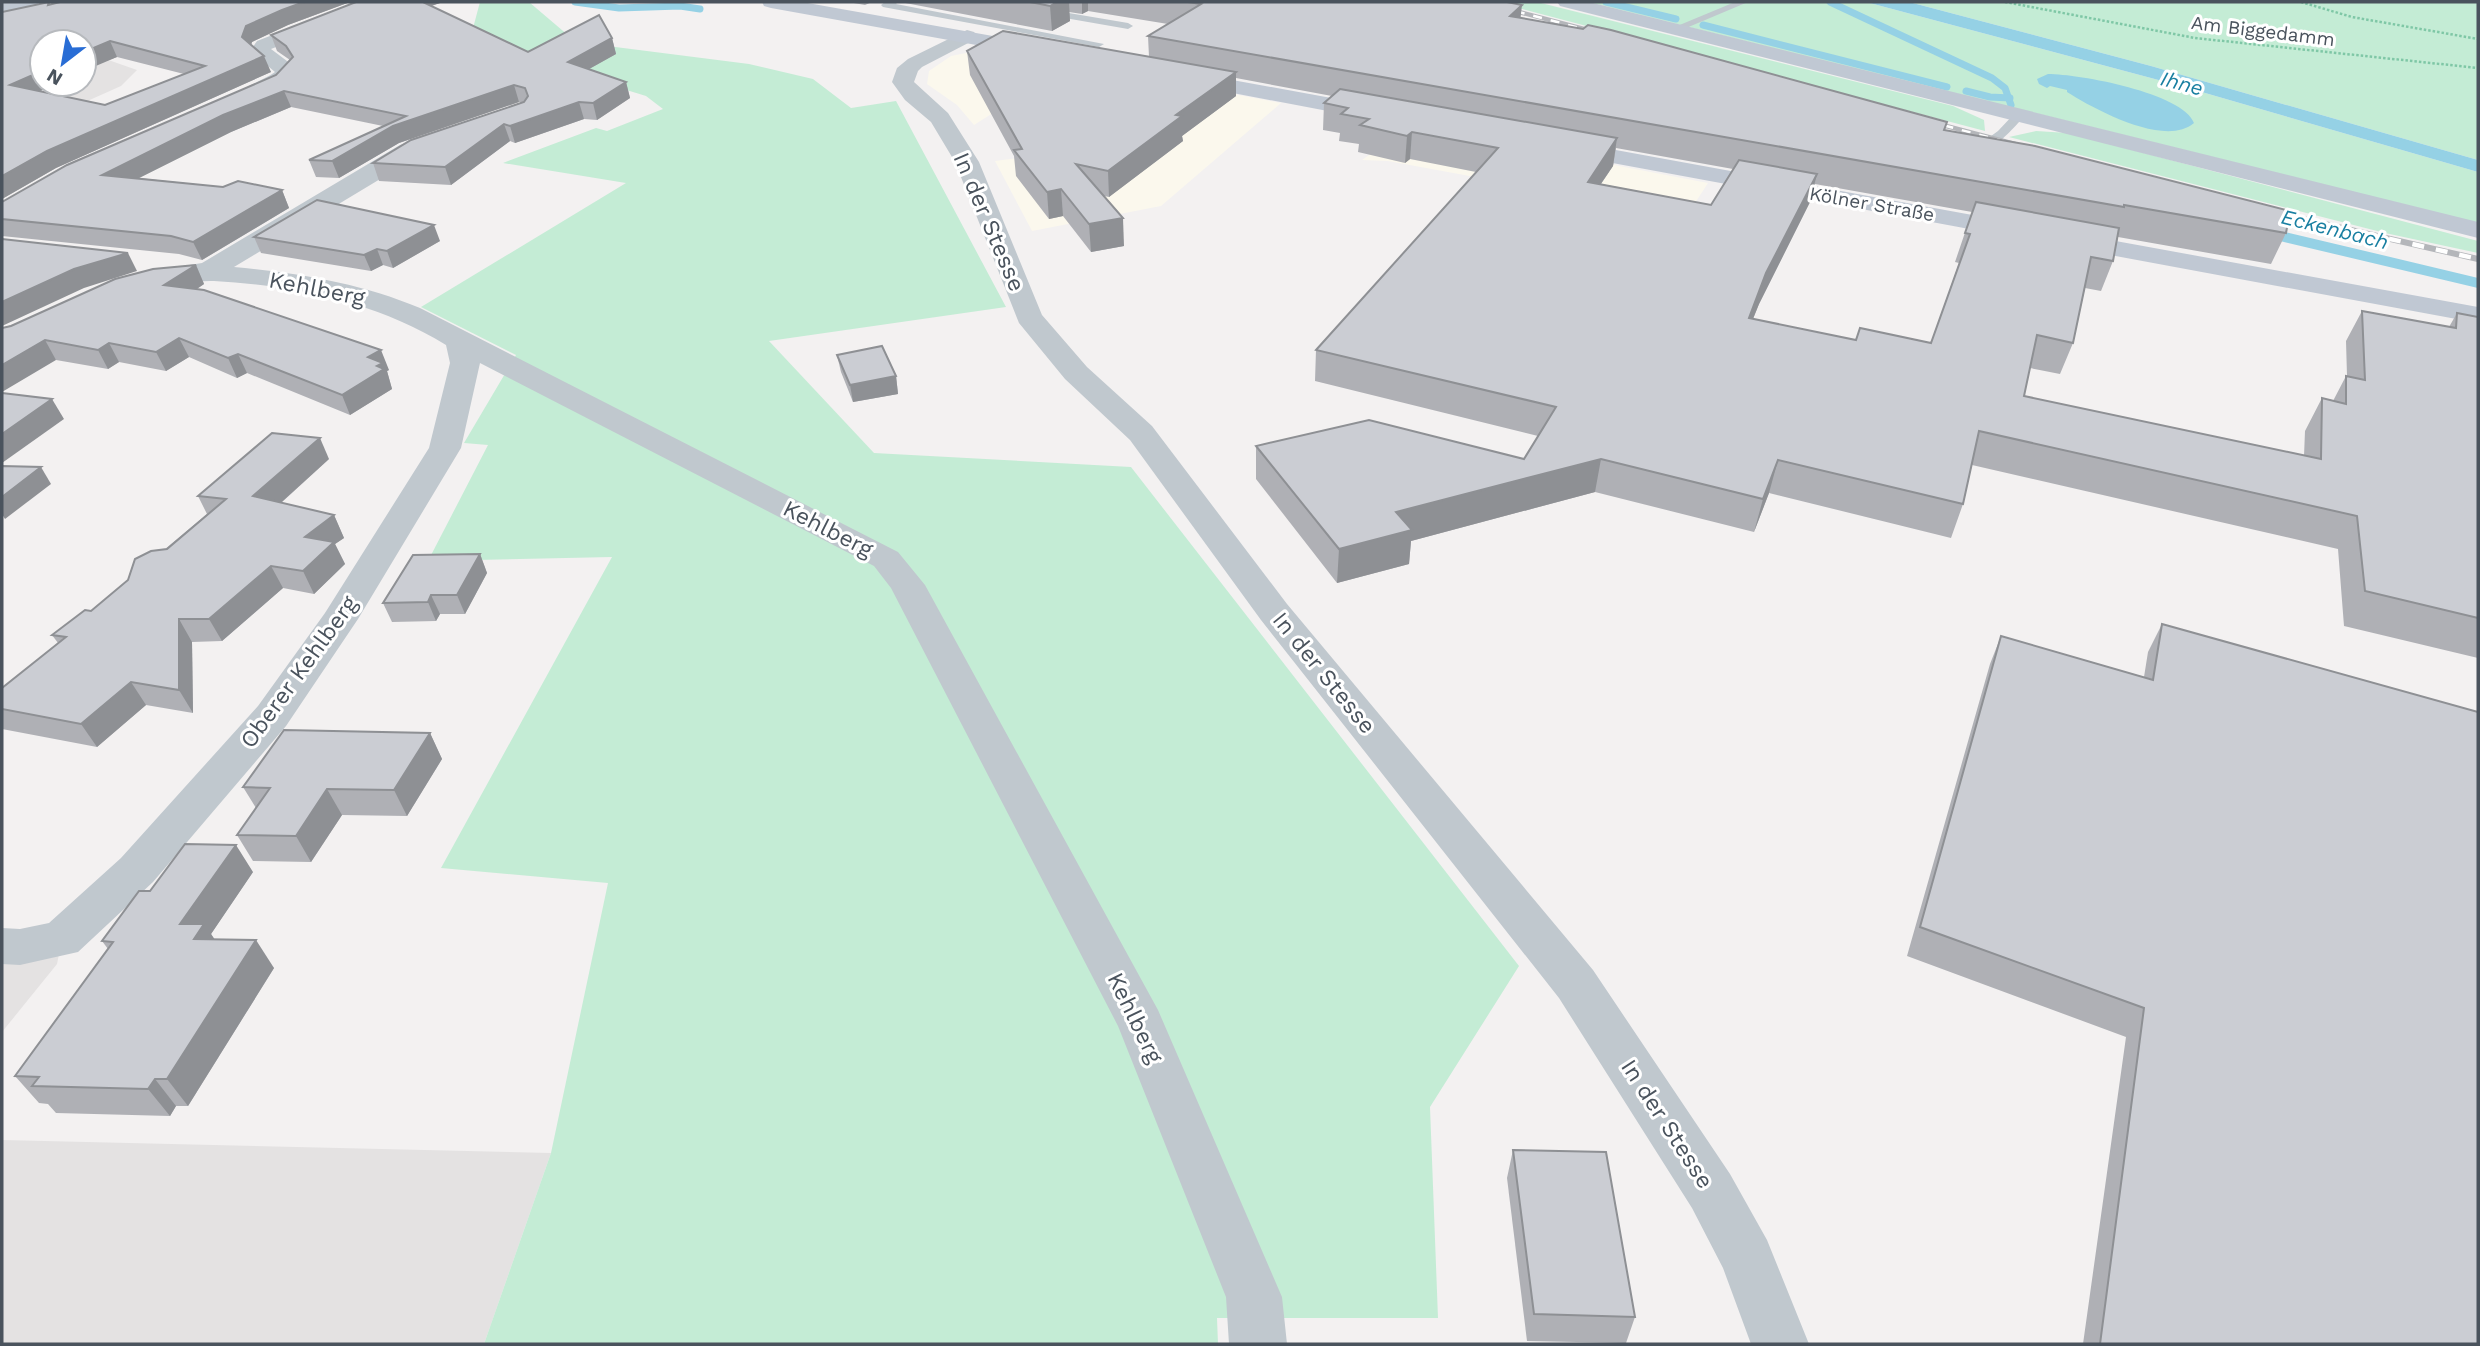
<svg xmlns="http://www.w3.org/2000/svg" width="2480" height="1346" font-family="'Work Sans',sans-serif">
<style>
.commercial{fill:#fbf8ed}
.education{fill:#e4e2e2}
.green{fill:#c4ecd5}
.water{fill:#95d1e5}
.lines{fill:none;stroke-linecap:round;stroke-linejoin:round}
.stream-far1{stroke:#95d1e5;stroke-width:7}
.stream{stroke:#95d1e5;stroke-width:10}
.path{stroke:#7fc7a6;stroke-width:2.5;stroke-dasharray:2.5 2;stroke-linecap:butt}
.lane{fill:#c0c8ce;fill-rule:evenodd}
.street{fill:#c0c8ce;fill-rule:evenodd}
.secondary{fill:#c0c8d3;fill-rule:evenodd}
.rail-far1-casing{stroke:#b4b6ba;stroke-width:4.5}
.rail-casing{stroke:#b4b6ba;stroke-width:6}
.rail-far1{stroke:#fff;stroke-width:2.5;stroke-dasharray:9;stroke-linecap:butt}
.rail{stroke:#fff;stroke-width:4.5;stroke-dasharray:12;stroke-linecap:butt}
.wall{fill:#afb0b5;fill-rule:evenodd}
.shaded-wall{fill:#8e9094}
.building{fill:#cbcdd3;stroke:#8e9094;stroke-width:2;fill-rule:evenodd}
.labels{text-anchor:middle;dominant-baseline:central;stroke-width:6;stroke-linejoin:round;paint-order:stroke}
.far-street-label{font-size:19px;fill:#4a535d;stroke:#fff}
.far-water-label{font-size:21px;font-style:italic;fill:#197fa1;stroke:#fff}
.street-label{font-size:23px;fill:#4a535d;stroke:#fff}
</style>
<rect width="100%" height="100%" fill="#f3f1f1"/>
<!-- commercial -->
<g class="commercial">
<polygon points="971,52 1070,64 974,125 957,105 927,84 929,71 951,56"/>
<polygon points="1185,85 1281,103 1161,206 1032,231 995,161 1081,150"/>
<polygon points="1410,126 1708,183 1695,203 1475,177 1388,161 1362,160"/>
</g>
<!-- education -->
<g class="education">
<polygon points="2,32 42,42 42,84 84,84 84,48 97,56 137,70 121,86 18,132"/>
<polygon points="62,939 57,964 2,1032 2,946 20,947"/>
<polygon points="2,1140 551,1153 484,1344 2,1344"/>
</g>
<!-- green -->
<g class="green">
<polygon points="480,2 529,2 576,42 749,64 813,79 851,108 896,101 1006,307 769,341 874,453 1131,467 1519,966 1430,1107 1438,1318 1217,1318 1218,1344 484,1344 551,1153 608,883 441,868 612,557 428,561 488,445 464,443 516,355 421,307 626,183 503,163 596,128 607,131 663,109 646,96 519,57 472,32"/>
<polygon points="1496,2 1537,2 1953,106 1984,120 1985,131"/>
<polygon points="1588,2 1866,2 2181,86 2478,172 2478,223"/>
<polygon points="1909,2 2478,2 2478,160 2151,66"/>
<polygon points="2036,131 2068,133 2478,241 2478,253 2385,233 2009,137"/>
</g>
<!-- water -->
<g class="water">
<polygon points="1866,2 1909,2 2151,66 2478,160 2478,172 2181,86"/>
<path d="M2048 74C2079 74 2183 93 2194 123 2165 148 2094 109 2067 92V90L2050 86 2047 88 2039 84 2037 79Z"/>
</g>
<g class="lines">
<!-- stream-far1 -->
<g class="stream-far1">
<polyline points="575,2 619,8 680,6 700,9"/>
<polyline points="1606,2 1676,19"/>
<polyline points="1830,2 1992,78 2005,88 2011,105"/>
<polyline points="1703,25 1947,87"/>
<polyline points="1966,91 1990,97 2010,98"/>
</g>
<!-- stream -->
<polyline class="stream" points="2268,233 2478,283"/>
<!-- path -->
<g class="path">
<polyline points="2005,2 2195,38 2478,68"/>
<polyline points="2301,2 2352,17 2478,39"/>
</g>
<!-- lane -->
<g class="lane">
<polygon points="885,2 898,2 896,4 1104,44 1099,47 883,7 881,5"/>
<polygon points="1735,2 1748,2 1679,31 1670,29"/>
<polygon points="1045,9 1128,23 1133,26 1128,29 1042,14 1042,10"/>
<path d="M2015 113 2025 115C2015 127 1988 157 1972 156V150L1998 131Z"/>
</g>
<!-- street -->
<g class="street">
<path d="M357 2H384L381 6 271 49 291 64 297 73C286 88 258 105 239 101L236 96C245 85 263 81 275 72L250 51 257 41Z"/>
<polygon points="967,30 974,32 977,36 974,40 922,67 918,71 914,82 948,113 979,162 1042,315 1087,367 1152,426 1287,604 1593,970 1730,1174 1767,1240 1809,1344 1751,1344 1723,1268 1692,1208 1559,998 1261,620 1130,440 1065,379 1019,323 955,162 931,122 905,100 892,82 897,68 908,59"/>
<path d="M422 137 430 139 434 144 430 149 234 267C298 273 360 283 420 308L898 552 925 585 1158 1010 1282 1297 1287 1344H1229L1226 1297 1118 1026 891 588 874 566 480 363 461 448 358 619 286 726 153 882 78 952 20 965 2 964V928L20 929 49 923 121 858 258 706 325 613 429 448 450 363 446 345C375 302 297 286 214 281 193 280 156 289 139 285L135 279 139 273 202 263 400 145Z"/>
</g>
<!-- secondary -->
<g class="secondary">
<polygon points="7,2 39,2 36,6 2,15 2,3"/>
<polygon points="762,2 802,2 1038,44 1045,46 1048,50 1045,54 1038,56 771,8 764,6"/>
<polygon points="1557,2 1589,2 2478,222 2478,238 1560,6"/>
<polygon points="1183,71 1375,106 1383,108 1386,113 1383,118 1375,120 1175,82 1172,77 1175,72"/>
<polygon points="1561,140 2478,307 2478,323 1553,152 1549,147 1553,142"/>
</g>
<!-- rail-far1 casing -->
<g class="rail-far1-casing">
<g id="rail-far1">
<polyline points="1481,2 1603,34"/>
<polyline points="1927,121 2015,144"/>
<polyline points="2269,211 2280,213"/>
</g>
</g>
<!-- rail casing -->
<g class="rail-casing">
<polyline id="rail" points="2272,212 2478,259"/>
</g>
<!-- rail-far1 -->
<use href="#rail-far1" class="rail-far1"/>
<!-- rail -->
<use href="#rail" class="rail"/>
</g>
<!-- wall -->
<g class="wall">
<path d="M40 2H53H49L50 4 60 2H350L288 25 252 42 251 45 271 72 56 168 2 199V12L41 4ZM117 57 184 74 105 105 40 91 56 84H42Z"/>
<polygon points="356,2 443,2 431,6 528,52 612,38 616,54 589,69 626,82 630,98 597,120 584,119 515,143 510,141 451,185 379,181 373,163 522,102 519,102 399,143 339,178 316,177 309,160 383,126 291,107 231,132 139,178 223,187 282,190 289,208 202,260 179,254 2,236 2,202 276,75 290,60 277,51 271,35"/>
<polygon points="848,2 872,2 865,5"/>
<path d="M900 2H1507L1520 18 1947 122 1945 130 2286 233 2271 264 2118 237 2113 261 2101 291 2085 288 2073 343 2060 374 2030 368 2024 396 2304 456 2305 431 2322 398 2333 401 2346 376H2347L2346 341 2362 311 2449 327 2457 313 2478 317V658L2344 626 2338 549 1972 465 1963 504 1951 538 1769 493 1754 532 1595 492 1411 541 1409 564 1337 583 1256 479V446L1524 459 1538 436 1315 381 1316 350 1476 172 1410 159 1405 163 1358 152 1359 144 1339 141 1340 133 1323 130 1324 103 1332 96 1236 78V96L1182 136 1183 141 1109 197 1104 196 1124 246 1091 252 1063 216 1049 219 1016 176 1014 156 970 75 967 51 1149 57 1148 36 1168 24 1088 11 1082 14 1069 12 1070 21 1052 31ZM1616 148 1733 169 1711 205 1601 184 1613 166ZM1815 184 1972 212 1955 262 1959 263 1931 343 1856 340 1753 319 1759 304 1810 202Z"/>
<polygon points="254,237 440,241 393,268 383,265 371,271 261,253"/>
<polygon points="196,265 204,284 197,289 389,370 387,371 392,389 350,415 247,373 237,378 189,357 166,371 119,362 108,369 56,360 2,328"/>
<polygon points="837,355 896,376 898,394 853,402 841,372"/>
<polygon points="329,459 281,503 334,515 344,538 335,544 345,564 314,594 283,588 222,641 192,642 193,713 146,705 97,747 2,729 2,688 58,643 52,635 91,611 207,514 198,496"/>
<polygon points="480,554 487,573 465,614 440,614 436,621 392,622 383,603"/>
<polygon points="2162,624 2478,1344 2083,1344 2126,1037 1907,956 1990,664 2001,636 2144,677 2148,652"/>
<polygon points="430,733 442,759 407,816 342,815 311,862 253,861 237,835 256,808 243,787"/>
<polygon points="253,872 211,934 215,940 274,968 188,1106 176,1106 170,1116 56,1113 48,1104 39,1103 15,1076 108,949 102,941 150,891"/>
<polygon points="1513,1150 1635,1317 1626,1343 1527,1341 1507,1178"/>
</g>
<!-- shaded-wall -->
<g class="shaded-wall">
<polygon points="304,2 350,2 288,25 252,42 248,53 242,37 246,26 282,10"/>
<polygon points="413,2 443,2 416,11"/>
<polygon points="1057,2 1069,2 1070,21 1052,31 1050,6"/>
<polygon points="1082,2 1088,2 1088,11 1082,14"/>
<polygon points="1522,5 1519,31 1510,16"/>
<polygon points="612,38 616,54 573,78 568,62"/>
<polygon points="110,41 117,57 84,71 84,52"/>
<polygon points="264,56 271,72 56,168 2,199 2,176 47,151"/>
<polygon points="42,71 42,84 56,84 18,101 10,85"/>
<polygon points="1236,72 1236,96 1182,136 1183,141 1109,197 1108,171 1176,115"/>
<polygon points="626,82 630,98 597,120 593,103"/>
<polygon points="514,85 519,102 399,143 339,178 332,161 393,126"/>
<polygon points="284,91 291,107 231,132 111,192 102,175 223,115"/>
<polygon points="579,102 584,119 515,143 510,126"/>
<polygon points="504,124 510,141 451,185 445,167"/>
<polygon points="1412,132 1410,159 1405,163 1407,136"/>
<polygon points="1617,138 1613,166 1583,210 1588,182"/>
<polygon points="1817,174 1810,202 1759,304 1741,348 1749,318 1766,273"/>
<polygon points="1061,189 1063,216 1049,219 1047,192"/>
<polygon points="282,190 289,208 202,260 193,242"/>
<polygon points="1123,218 1124,246 1091,252 1089,224"/>
<polygon points="434,225 440,241 393,268 387,251"/>
<polygon points="377,249 383,265 371,271 364,255"/>
<polygon points="128,253 137,271 84,288 2,326 2,302 74,269"/>
<polygon points="196,265 204,284 174,304 164,285"/>
<polygon points="179,338 189,357 166,371 156,352"/>
<polygon points="45,340 56,360 2,392 2,365"/>
<polygon points="109,343 119,362 108,369 98,350"/>
<polygon points="381,350 389,370 387,371 392,389 350,415 342,395 368,357"/>
<polygon points="238,354 247,373 237,378 228,358"/>
<polygon points="896,376 898,394 853,402 850,385"/>
<polygon points="52,399 64,419 2,463 2,434"/>
<polygon points="320,438 329,459 264,518 253,496"/>
<polygon points="1601,459 1595,492 1411,541 1409,564 1337,583 1339,549 1396,512"/>
<polygon points="1778,460 1769,493 1754,532 1763,499"/>
<polygon points="41,467 51,484 5,519 2,514 2,497"/>
<polygon points="334,515 344,538 335,544 345,564 314,594 303,571 305,537"/>
<polygon points="480,554 487,573 465,614 457,595"/>
<polygon points="271,566 283,588 222,641 209,619"/>
<polygon points="431,595 440,614 436,621 428,602"/>
<polygon points="179,619 192,642 193,713 179,690"/>
<polygon points="131,682 146,705 97,747 81,724"/>
<polygon points="430,733 442,759 407,816 394,790"/>
<polygon points="327,789 342,815 311,862 296,836"/>
<polygon points="236,845 253,872 211,934 223,952 213,967 180,924"/>
<polygon points="256,940 274,968 188,1106 167,1079"/>
<polygon points="155,1079 176,1106 170,1116 148,1089"/>
</g>
<!-- building -->
<g class="building">
<path d="M49 2 48 5 60 2H304L282 10 246 26 242 37 264 56 47 151 2 176V12ZM110 41 205 66 105 105 10 85 42 71V42H84V52Z"/>
<polygon points="356,2 423,2 528,52 599,15 612,38 568,62 626,82 593,103 579,102 510,126 504,124 445,167 373,163 411,140 524,102 528,96 525,88 514,85 393,126 332,161 309,160 406,116 284,91 223,115 102,175 223,187 238,181 282,190 193,242 171,236 2,219 2,202 67,165 276,75 293,57 286,46 271,35"/>
<polygon points="1030,2 1057,2 1050,6"/>
<polygon points="1188,2 1507,2 1522,5 1510,16 1583,29 1588,25 1611,30 1947,122 1944,130 2035,146 2290,211 2286,233 2124,205 2124,207 1148,36 1201,4"/>
<polygon points="1003,31 1236,72 1176,115 1182,116 1108,171 1076,164 1123,218 1089,224 1061,189 1047,192 1014,150 1022,149 967,51"/>
<polygon points="1340,89 1617,138 1588,182 1711,205 1739,160 1817,174 1766,273 1749,318 1856,340 1860,328 1931,343 1970,234 1965,233 1976,202 2119,228 2113,261 2091,257 2073,343 2037,335 2024,396 2321,459 2322,398 2346,404 2346,376 2365,380 2362,311 2456,328 2457,313 2478,317 2478,618 2365,591 2357,516 1979,431 1963,504 1778,460 1763,499 1601,459 1396,512 1412,530 1339,549 1256,446 1369,420 1524,459 1556,407 1316,350 1498,148 1412,132 1407,136 1360,125 1369,119 1341,114 1348,108 1324,103"/>
<polygon points="317,200 434,225 387,251 377,249 364,255 254,237"/>
<polygon points="2,239 128,253 74,269 2,302"/>
<polygon points="196,265 164,285 204,290 381,350 368,357 383,363 377,366 384,369 342,395 238,354 228,358 179,338 156,352 109,343 98,350 45,340 2,365 2,328 11,326 115,279 153,269"/>
<polygon points="882,346 896,376 850,385 837,355"/>
<polygon points="2,393 52,399 2,434"/>
<polygon points="272,433 320,438 253,496 334,515 305,537 334,542 303,571 271,566 209,619 179,619 179,690 131,682 81,724 2,709 2,688 66,637 52,635 85,610 91,611 128,580 135,559 151,551 167,549 226,499 198,496"/>
<polygon points="2,466 41,467 2,497"/>
<polygon points="480,554 457,595 431,595 428,602 383,603 413,555"/>
<polygon points="2162,624 2478,712 2478,1344 2100,1344 2144,1008 1920,927 2001,636 2153,680"/>
<polygon points="284,730 430,733 394,790 327,789 296,836 237,835 270,788 243,787"/>
<polygon points="185,844 236,845 180,924 204,924 194,939 256,940 167,1079 155,1079 148,1089 32,1086 39,1077 15,1076 113,942 102,941 139,891 150,891"/>
<polygon points="1513,1150 1606,1152 1635,1317 1534,1314"/>
</g>
<g class="labels">
<!-- far-street labels -->
<g class="far-street-label">
<text transform="translate(2263 31) rotate(7)">Am Biggedamm</text>
<text transform="translate(1872 204) rotate(10)">Kölner Straße</text>
</g>
<!-- far-water labels -->
<g class="far-water-label">
<text transform="translate(2182 83) rotate(15)">Ihne</text>
<text transform="translate(2335 229) rotate(14)">Eckenbach</text>
</g>
<!-- street labels -->
<g class="street-label">
<text transform="translate(989 222) rotate(67)">In der Stesse</text>
<text transform="translate(317 289) rotate(11)">Kehlberg</text>
<text transform="translate(828 529) rotate(27)">Kehlberg</text>
<text transform="translate(299 672) rotate(-54)">Oberer Kehlberg</text>
<text transform="translate(1324 673) rotate(51)">In der Stesse</text>
<text transform="translate(1135 1018) rotate(64)">Kehlberg</text>
<text transform="translate(1667 1124) rotate(57)">In der Stesse</text>
</g>
</g>
<!-- border -->
<rect width="2480" height="1346" fill="none" stroke="#4a535d" stroke-width="7"/>
<!-- north arrow -->
<g transform="translate(63 63) rotate(211)"><circle r="33" fill="#ffffff" stroke="#b7babe" stroke-width="2"/>
<path d="M0-5L12 26L0 18L-12 26Z" fill="#296dd5"/>
<text y="-10" font-size="19" font-weight="bold" text-anchor="middle" fill="#4a535d">N</text>
</g>
</svg>
